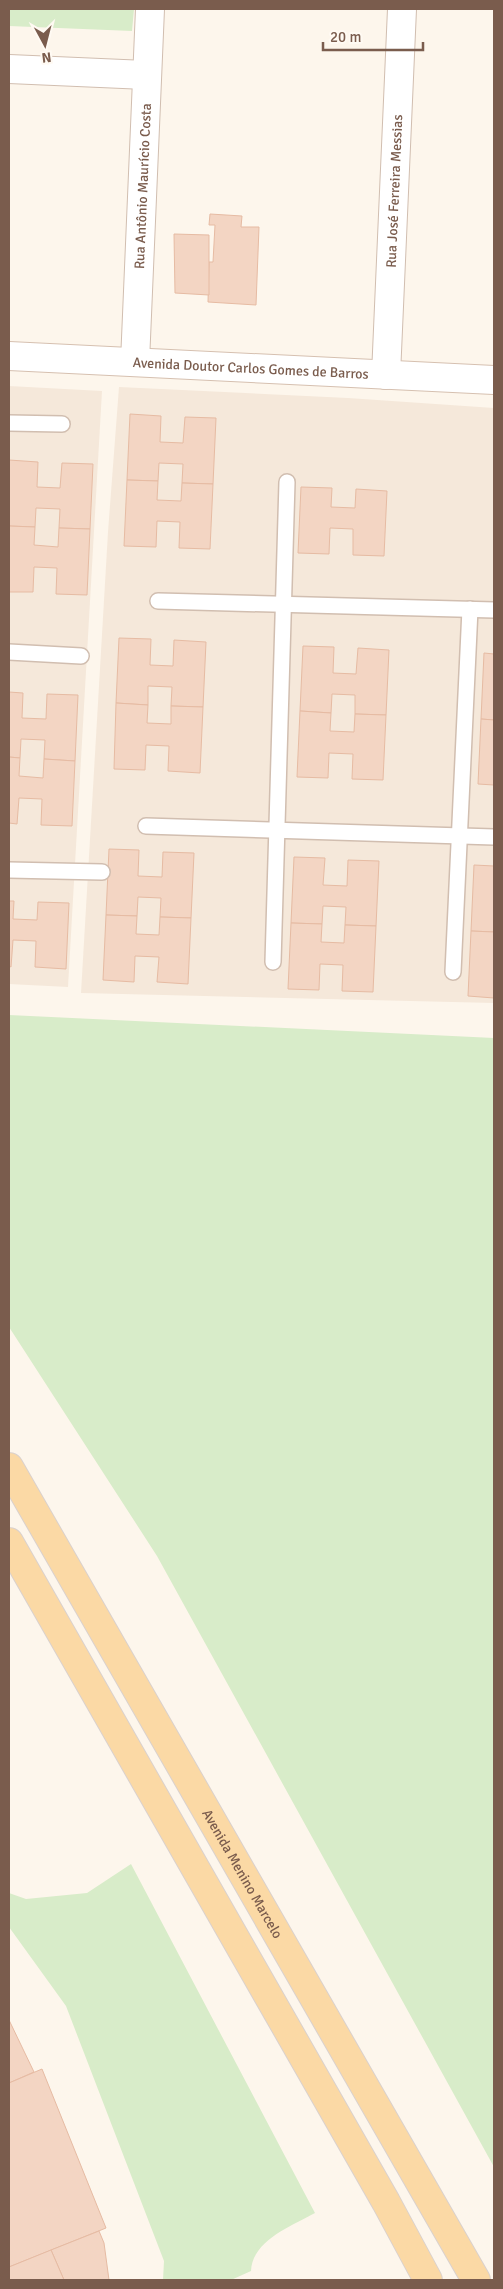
<svg xmlns="http://www.w3.org/2000/svg" width="503" height="2289" font-family="Signika,sans-serif">
<style>
.residential{fill:#f5e8da}
.green{fill:#d8ecc9}
.building{fill:#f3d5c3;stroke:#e6bba3}
.lines{fill:none;stroke-linecap:round;stroke-linejoin:round}
.lane-casing{stroke:#d1beb0;stroke-width:18}
.street-casing{stroke:#d1beb0;stroke-width:30}
.secondary-casing{stroke:#d6c0b0;stroke-width:30}
.primary-casing{stroke:#dad1cd;stroke-width:30}
.lane{stroke:#fff;stroke-width:15}
.street{stroke:#fff;stroke-width:28}
.secondary{stroke:#fff;stroke-width:28}
.primary{stroke:#fbd9a5;stroke-width:28}
.labels{text-anchor:middle;dominant-baseline:central;stroke-width:4.5;stroke-linejoin:round;paint-order:stroke}
.street-label{font-size:14px;fill:#7a5c4d;stroke:#fffaf3}
</style>
<rect width="100%" height="100%" fill="#fdf6ec"/>
<!-- residential -->
<g class="residential">
<polygon points="9,386 102,391 68,987 9,984"/>
<polygon points="119,387 348,398 494,408 494,1003 81,993 108,532"/>
</g>
<!-- green -->
<g class="green">
<polygon points="9,9 134,9 132,31 9,26"/>
<polygon points="9,1015 494,1038 494,2167 157,1556 9,1327"/>
<path d="M131 1864 315 2213C291 2226 252 2241 251 2271L231 2280H163L164 2261 66 2006 9 1927V1893L26 1899 87 1893Z"/>
</g>
<!-- building -->
<g class="building">
<polygon points="210,214 242,216 241,227 259,227 256,305 208,302 209,262 213,262 215,225 209,225"/>
<polygon points="174,234 209,235 209,295 175,293"/>
<polygon points="130,414 161,416 160,442 183,443 185,417 216,418 213,484 182,483 183,464 159,463 158,481 127,480"/>
<polygon points="9,460 38,462 37,487 60,488 62,463 93,464 90,529 59,528 60,509 36,508 35,527 9,526"/>
<polygon points="127,480 158,481 157,500 181,501 182,483 213,484 210,549 179,548 180,522 157,521 156,547 124,546"/>
<polygon points="301,487 332,488 331,507 355,508 356,489 387,491 384,556 353,555 353,529 330,528 329,554 298,553"/>
<polygon points="9,526 35,527 34,545 58,547 59,528 90,529 87,595 56,594 57,568 34,567 33,592 9,592"/>
<polygon points="119,638 151,639 150,665 173,666 174,640 206,642 203,707 171,706 172,687 148,686 148,705 116,703"/>
<polygon points="303,646 334,647 333,673 356,674 358,648 389,650 386,715 355,714 355,695 332,694 331,713 300,711"/>
<polygon points="484,653 494,654 494,720 481,719"/>
<polygon points="9,692 23,693 22,718 46,719 47,694 78,695 75,761 44,759 45,740 21,739 20,758 9,757"/>
<polygon points="116,703 148,705 147,723 171,724 171,706 203,707 200,773 168,771 169,746 146,745 145,770 114,769"/>
<polygon points="300,711 331,713 330,731 354,732 355,714 386,715 383,780 352,779 353,754 329,753 328,778 297,777"/>
<polygon points="481,719 494,720 494,785 478,784"/>
<polygon points="9,757 20,758 19,776 43,778 44,759 75,761 72,826 41,825 42,799 19,798 17,824 9,823"/>
<polygon points="109,849 139,850 138,876 162,877 163,852 194,853 191,918 160,917 161,898 138,897 137,916 106,915"/>
<polygon points="294,857 325,858 323,885 347,886 348,860 379,861 376,926 345,925 346,907 323,906 322,924 291,923"/>
<polygon points="474,865 494,866 494,932 471,931"/>
<polygon points="9,901 14,901 13,919 37,920 38,902 69,903 66,969 35,967 36,941 13,940 11,967 9,966"/>
<polygon points="106,915 137,916 136,934 159,935 160,917 191,918 188,984 157,982 159,957 135,956 134,982 103,980"/>
<polygon points="291,923 322,924 321,942 344,943 345,925 376,926 373,992 342,991 343,965 320,964 319,990 288,989"/>
<polygon points="471,931 494,932 494,998 468,996"/>
<polygon points="9,2020 34,2072 9,2083"/>
<polygon points="42,2069 106,2228 9,2267 9,2083"/>
<polygon points="99,2231 104,2243 109,2280 64,2280 51,2250"/>
<polygon points="51,2250 64,2280 9,2280 9,2267"/>
</g>
<g class="lines">
<!-- lane casing -->
<g class="lane-casing">
<g id="lane">
<polyline points="9,423 62,424"/>
<polyline points="158,601 494,610"/>
<polyline points="9,652 81,656"/>
<polyline points="146,826 494,837"/>
<polyline points="9,870 102,872"/>
<polyline points="273,962 287,482"/>
<polyline points="453,972 470,609"/>
</g>
</g>
<!-- street casing -->
<g class="street-casing">
<g id="street">
<polyline points="9,69 146,75"/>
<path id="s1" d="M135 362 150 9"/>
<path id="s2" d="M386 375 402 9"/>
</g>
</g>
<!-- secondary casing -->
<g class="secondary-casing">
<g id="secondary">
<path id="s3" d="M9 356 494 380"/>
</g>
</g>
<!-- primary casing -->
<g class="primary-casing">
<g id="primary">
<path id="s4" d="M9 1467 476 2280"/>
<polyline points="9,1542 386,2202 428,2280"/>
</g>
</g>
<!-- lane -->
<use href="#lane" class="lane"/>
<!-- street -->
<use href="#street" class="street"/>
<!-- secondary -->
<use href="#secondary" class="secondary"/>
<!-- primary -->
<use href="#primary" class="primary"/>
</g>
<g class="labels">
<!-- street labels -->
<g class="street-label">
<text stroke="none"><textPath href="#s1" startOffset="176">Rua Antônio Maurício Costa</textPath></text>
<text stroke="none"><textPath href="#s2" startOffset="184">Rua José Ferreira Messias</textPath></text>
<text stroke="none"><textPath href="#s3" startOffset="242">Avenida Doutor Carlos Gomes de Barros</textPath></text>
<text stroke="none"><textPath href="#s4" startOffset="469">Avenida Menino Marcelo</textPath></text>
</g>
</g>
<!-- border -->
<rect width="503" height="2289" fill="none" stroke="#7a5c4d" stroke-width="20"/>
<!-- north arrow -->
<g transform="translate(45 45) rotate(173)" stroke="#fffaf3" stroke-width="4" paint-order="stroke">
<path d="M0-4L9 19L0 12L-9 19Z" fill="#7a5c4d"/>
<text y="-8" font-size="14" font-weight="bold" text-anchor="middle" fill="#7a5c4d">N</text>
</g>
<!-- scale -->
<path d="M323 42v8h100v-8" fill="none" stroke="#7a5c4d" stroke-width="2.5"/>
<text x="330" y="42" font-size="15" fill="#7a5c4d" stroke="#fffaf3" stroke-width="4" paint-order="stroke">20 m</text>
</svg>
